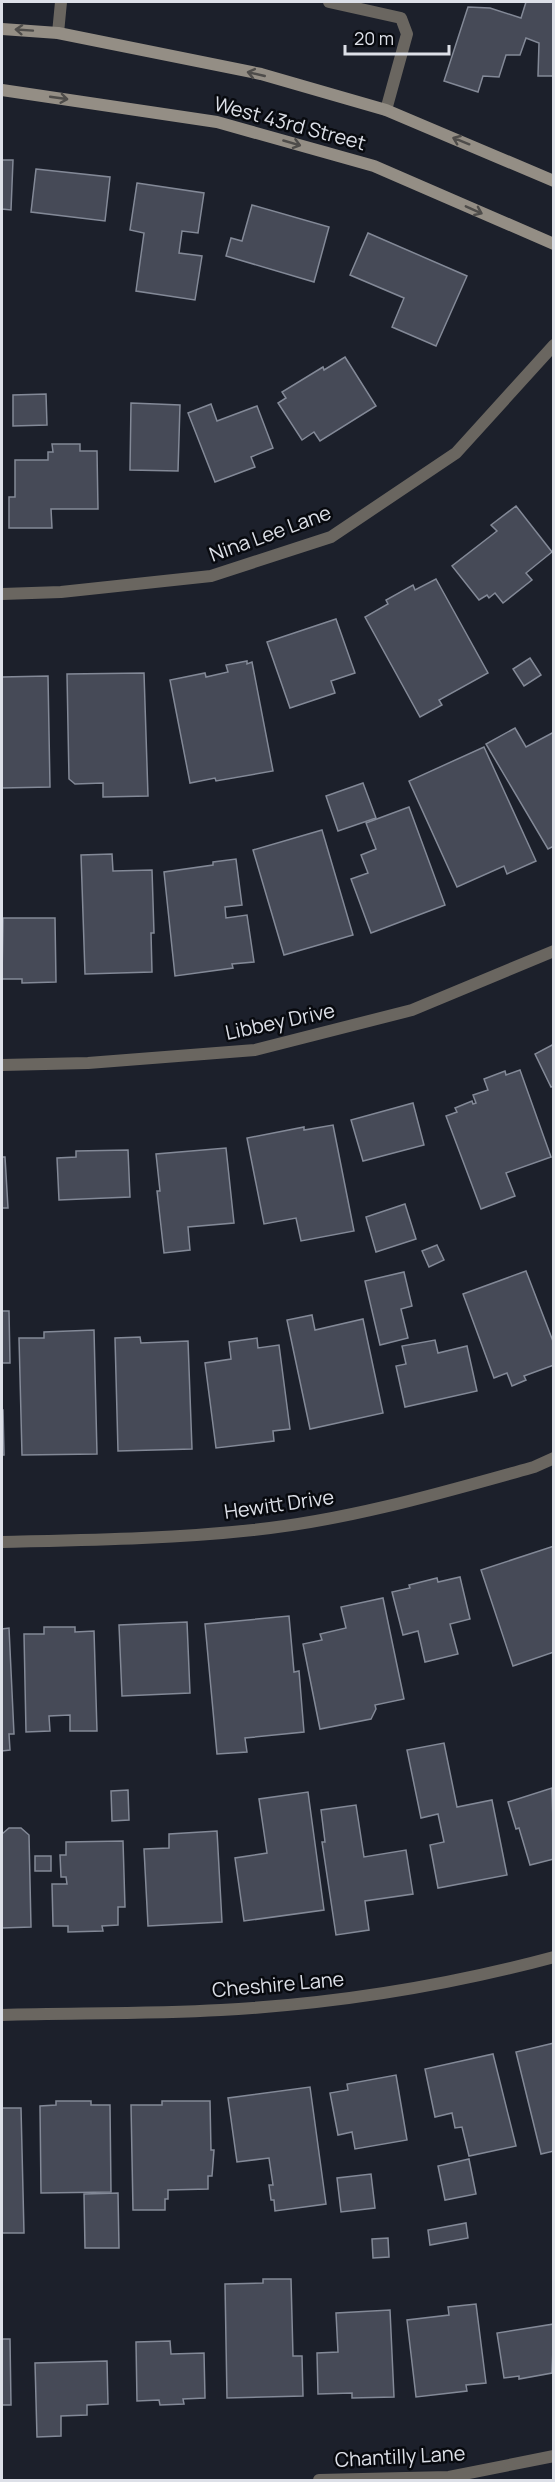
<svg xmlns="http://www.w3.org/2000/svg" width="555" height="2482" font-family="Manrope,sans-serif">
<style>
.building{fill:#464a57;stroke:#838997;stroke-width:1.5}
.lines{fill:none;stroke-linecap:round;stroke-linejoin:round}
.service{stroke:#6a6660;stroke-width:12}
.minor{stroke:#6a6660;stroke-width:12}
.secondary{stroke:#948e85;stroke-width:12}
.oneway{stroke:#4e4c4a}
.labels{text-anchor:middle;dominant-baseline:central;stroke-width:5;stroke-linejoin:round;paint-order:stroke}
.street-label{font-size:20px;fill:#dde0e8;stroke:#080a0f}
</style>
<rect width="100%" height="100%" fill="#1c202b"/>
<!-- building -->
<g class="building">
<polygon points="526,2 554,2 554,76 538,76 539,43 526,38 520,55 506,55 499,77 483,76 478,92 444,81 468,7 490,8 521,18"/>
<polygon points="2,160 13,160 11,210 2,209"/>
<polygon points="36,169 110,177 105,221 31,212"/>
<polygon points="137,183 204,193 198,233 182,231 179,253 202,256 195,300 136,291 144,233 130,230"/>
<polygon points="252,205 329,227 314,282 226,256 231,238 242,241"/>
<polygon points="368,233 467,276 436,346 392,327 404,298 350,275"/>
<polygon points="345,357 376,406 320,441 314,432 302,440 278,403 286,398 282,392 323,367 324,370"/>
<polygon points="46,394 47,425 13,426 13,395"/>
<polygon points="131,403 180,405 178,471 130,470"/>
<polygon points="211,404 217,421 257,406 273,448 251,457 255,467 215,482 188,413"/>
<polygon points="52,444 80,444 80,451 97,451 98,509 51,509 52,528 9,528 9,497 15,497 15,460 48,460 48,452 53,452"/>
<polygon points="516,506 552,552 526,573 532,580 503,603 495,593 489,598 487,595 479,600 452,566 497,531 491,525"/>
<polygon points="436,579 488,673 439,700 442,705 420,717 365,617 388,604 386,600 413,585 415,590"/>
<polygon points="336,619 355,673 331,681 335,693 290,708 267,642"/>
<polygon points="530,658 541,675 524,686 513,669"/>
<polygon points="247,661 247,664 252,662 273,771 216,781 215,778 190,783 170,680 205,673 206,677 228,672 226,665"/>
<polygon points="144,673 148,796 103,797 103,783 75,784 69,779 67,674"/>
<polygon points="48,676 50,787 2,788 2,677"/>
<polygon points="515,728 526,747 554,732 554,846 548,849 486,744"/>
<polygon points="484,747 536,861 507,874 504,866 457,887 409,781"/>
<polygon points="363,783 376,818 338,831 326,796"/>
<polygon points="409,807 445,905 371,933 351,879 368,873 361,855 376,849 366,823"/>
<polygon points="322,830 353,935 284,955 253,850"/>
<polygon points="112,854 113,871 152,870 154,933 151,933 152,972 85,974 81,855"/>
<polygon points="236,859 242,905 225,907 226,918 247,915 254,962 232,964 233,968 175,976 164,872 213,865 213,862"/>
<polygon points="3,918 55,918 56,982 22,983 22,979 2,979"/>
<polygon points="554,1044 554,1086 551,1087 535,1054"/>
<polygon points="520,1070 551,1157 506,1173 515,1196 481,1209 446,1116 457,1112 455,1108 472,1101 473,1104 476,1103 473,1095 488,1090 484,1079 505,1071 506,1075"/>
<polygon points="413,1103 424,1145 363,1161 351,1120"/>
<polygon points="333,1125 354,1231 301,1241 296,1218 264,1224 247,1138 304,1127 304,1130"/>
<polygon points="226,1148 234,1223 188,1227 190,1250 164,1253 157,1191 160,1191 156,1154"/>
<polygon points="128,1150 130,1197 59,1200 57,1158 76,1157 76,1151"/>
<polygon points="2,1157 5,1157 8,1208 2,1208"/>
<polygon points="405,1204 416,1239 376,1252 366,1217"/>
<polygon points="437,1245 444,1260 429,1267 422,1251"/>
<polygon points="526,1271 554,1344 554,1365 524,1376 526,1380 512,1386 507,1373 494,1378 463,1294"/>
<polygon points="404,1272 412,1306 401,1309 408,1338 380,1345 365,1281"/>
<polygon points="2,1311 9,1311 10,1363 2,1363"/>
<polygon points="312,1315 315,1330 363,1319 383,1413 310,1429 287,1320"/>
<polygon points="94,1330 97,1454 22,1455 19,1338 44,1338 44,1332"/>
<polygon points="140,1337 141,1343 188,1341 192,1449 118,1451 115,1338"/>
<polygon points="257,1338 258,1348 279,1345 290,1429 273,1431 274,1441 216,1448 205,1363 231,1359 229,1342"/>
<polygon points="435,1340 438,1353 467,1346 477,1391 405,1407 396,1366 406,1364 402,1346"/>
<polygon points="2,1410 3,1410 4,1455 2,1455"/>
<polygon points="554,1546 554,1652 513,1666 481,1570"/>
<polygon points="460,1577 470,1619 450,1624 458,1654 425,1662 418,1631 403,1635 392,1592 410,1588 409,1585 437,1578 438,1582"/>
<polygon points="383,1598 404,1699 375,1705 376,1709 371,1719 320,1729 303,1644 322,1640 320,1634 346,1628 341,1607"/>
<polygon points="289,1616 294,1672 299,1671 304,1732 245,1738 247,1752 217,1754 205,1624"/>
<polygon points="187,1622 190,1693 122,1696 119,1625"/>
<polygon points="44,1627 75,1627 75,1632 94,1631 97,1731 70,1731 70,1715 49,1716 50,1731 26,1732 24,1634 44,1634"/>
<polygon points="9,1628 14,1734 9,1734 10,1750 2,1751 2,1629"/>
<polygon points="444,1743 457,1807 492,1800 507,1875 438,1888 430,1845 444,1842 438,1814 421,1818 407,1750"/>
<polygon points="552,1788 554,1859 530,1865 519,1828 516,1829 508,1802"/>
<polygon points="128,1790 129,1820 112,1821 111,1791"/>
<polygon points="308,1792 324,1910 244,1921 235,1858 267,1853 259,1799"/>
<polygon points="356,1805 364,1857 406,1850 413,1894 365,1901 369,1930 336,1935 322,1842 325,1842 321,1810"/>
<polygon points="9,1828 21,1828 29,1835 31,1927 2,1928 2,1834"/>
<polygon points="217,1831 222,1922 148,1926 144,1849 169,1848 169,1834"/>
<polygon points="123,1841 125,1907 118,1907 118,1925 102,1926 103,1931 68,1932 68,1926 53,1926 52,1884 67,1884 66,1877 61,1877 60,1855 66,1855 66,1842"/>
<rect x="35" y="1856" width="16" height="15"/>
<polygon points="554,2043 554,2151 541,2154 516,2052"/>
<polygon points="493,2054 516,2146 469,2156 462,2127 455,2128 452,2113 435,2117 425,2069"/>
<polygon points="396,2075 407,2140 355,2149 352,2132 338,2135 330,2093 348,2090 347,2084"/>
<polygon points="310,2087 326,2204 275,2211 274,2200 271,2200 269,2185 273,2185 269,2158 237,2162 228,2098"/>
<polygon points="56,2101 91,2101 91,2105 110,2105 111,2192 41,2193 40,2106 56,2105"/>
<polygon points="162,2101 210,2101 211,2150 214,2150 212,2176 208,2176 208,2189 168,2190 168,2199 165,2199 165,2210 133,2210 131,2105 162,2105"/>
<polygon points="2,2108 21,2108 24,2233 2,2233"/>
<polygon points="469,2159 476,2194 445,2200 438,2166"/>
<polygon points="371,2174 375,2208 341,2212 337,2178"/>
<polygon points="118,2193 119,2248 85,2248 84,2194"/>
<polygon points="466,2223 468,2238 430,2245 428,2230"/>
<polygon points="388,2238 389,2257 373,2258 372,2239"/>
<polygon points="263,2279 291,2279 293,2356 302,2356 303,2396 227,2398 225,2284 263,2283"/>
<polygon points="476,2304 486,2383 466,2385 467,2391 416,2397 407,2320 449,2315 448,2307"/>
<polygon points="390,2310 394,2397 352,2398 352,2393 318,2394 317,2353 338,2352 336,2313"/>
<polygon points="554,2324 552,2373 519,2379 519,2376 504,2378 497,2333"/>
<polygon points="2,2339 10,2339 11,2405 2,2405"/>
<polygon points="170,2341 171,2354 204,2353 205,2398 183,2399 184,2404 160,2405 159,2400 137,2401 136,2342"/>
<polygon points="107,2361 108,2404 87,2405 87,2415 61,2416 61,2436 37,2437 35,2363"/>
</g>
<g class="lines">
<!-- service -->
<g class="service">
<polyline points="329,2 401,18 407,34 386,110"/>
<polyline points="58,33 61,2"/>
</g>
<!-- minor -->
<g class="minor">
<polyline points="2,594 61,592 211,576 331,537 456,453 554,345"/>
<polyline points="2,1065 88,1063 255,1050 412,1010 554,951"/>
<path d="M2 1542C85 1540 170 1539 253 1530 349 1520 441 1493 534 1467L554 1458"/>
<path d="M2 2015C74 2013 148 2014 221 2010 332 2004 446 1986 554 1957"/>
<polyline points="319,2480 449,2477 554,2456"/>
</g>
<!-- secondary -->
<g class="secondary">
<polyline points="2,29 58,33 261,74 386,110 554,181"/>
<polyline points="2,90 217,122 374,166 554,244"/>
</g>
</g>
<!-- one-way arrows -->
<defs><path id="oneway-shaft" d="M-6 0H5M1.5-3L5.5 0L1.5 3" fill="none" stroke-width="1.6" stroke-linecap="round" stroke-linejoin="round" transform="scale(1.5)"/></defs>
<g class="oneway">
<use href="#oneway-shaft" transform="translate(24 30) rotate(-176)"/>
<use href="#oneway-shaft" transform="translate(256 74) rotate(-167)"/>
<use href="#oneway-shaft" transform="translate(59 98) rotate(8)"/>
<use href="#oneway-shaft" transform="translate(461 141) rotate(-158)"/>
<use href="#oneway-shaft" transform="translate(292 143) rotate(16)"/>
<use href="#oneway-shaft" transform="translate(474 210) rotate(24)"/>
</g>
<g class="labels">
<!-- street labels -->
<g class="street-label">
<text transform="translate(290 123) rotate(15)">West 43rd Street</text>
<text transform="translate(270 533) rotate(-20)">Nina Lee Lane</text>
<text transform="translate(280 1021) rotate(-12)">Libbey Drive</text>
<text transform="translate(279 1504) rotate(-8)">Hewitt Drive</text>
<text transform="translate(278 1984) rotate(-5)">Cheshire Lane</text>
<text transform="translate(400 2456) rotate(-3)">Chantilly Lane</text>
</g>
</g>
<!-- border -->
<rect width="555" height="2482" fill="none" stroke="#dde0e8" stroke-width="6"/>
<!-- scale -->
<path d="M345 45v9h104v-9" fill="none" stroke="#dde0e8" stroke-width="3"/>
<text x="354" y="45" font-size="18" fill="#dde0e8" stroke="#080a0f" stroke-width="4.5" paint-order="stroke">20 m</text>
</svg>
